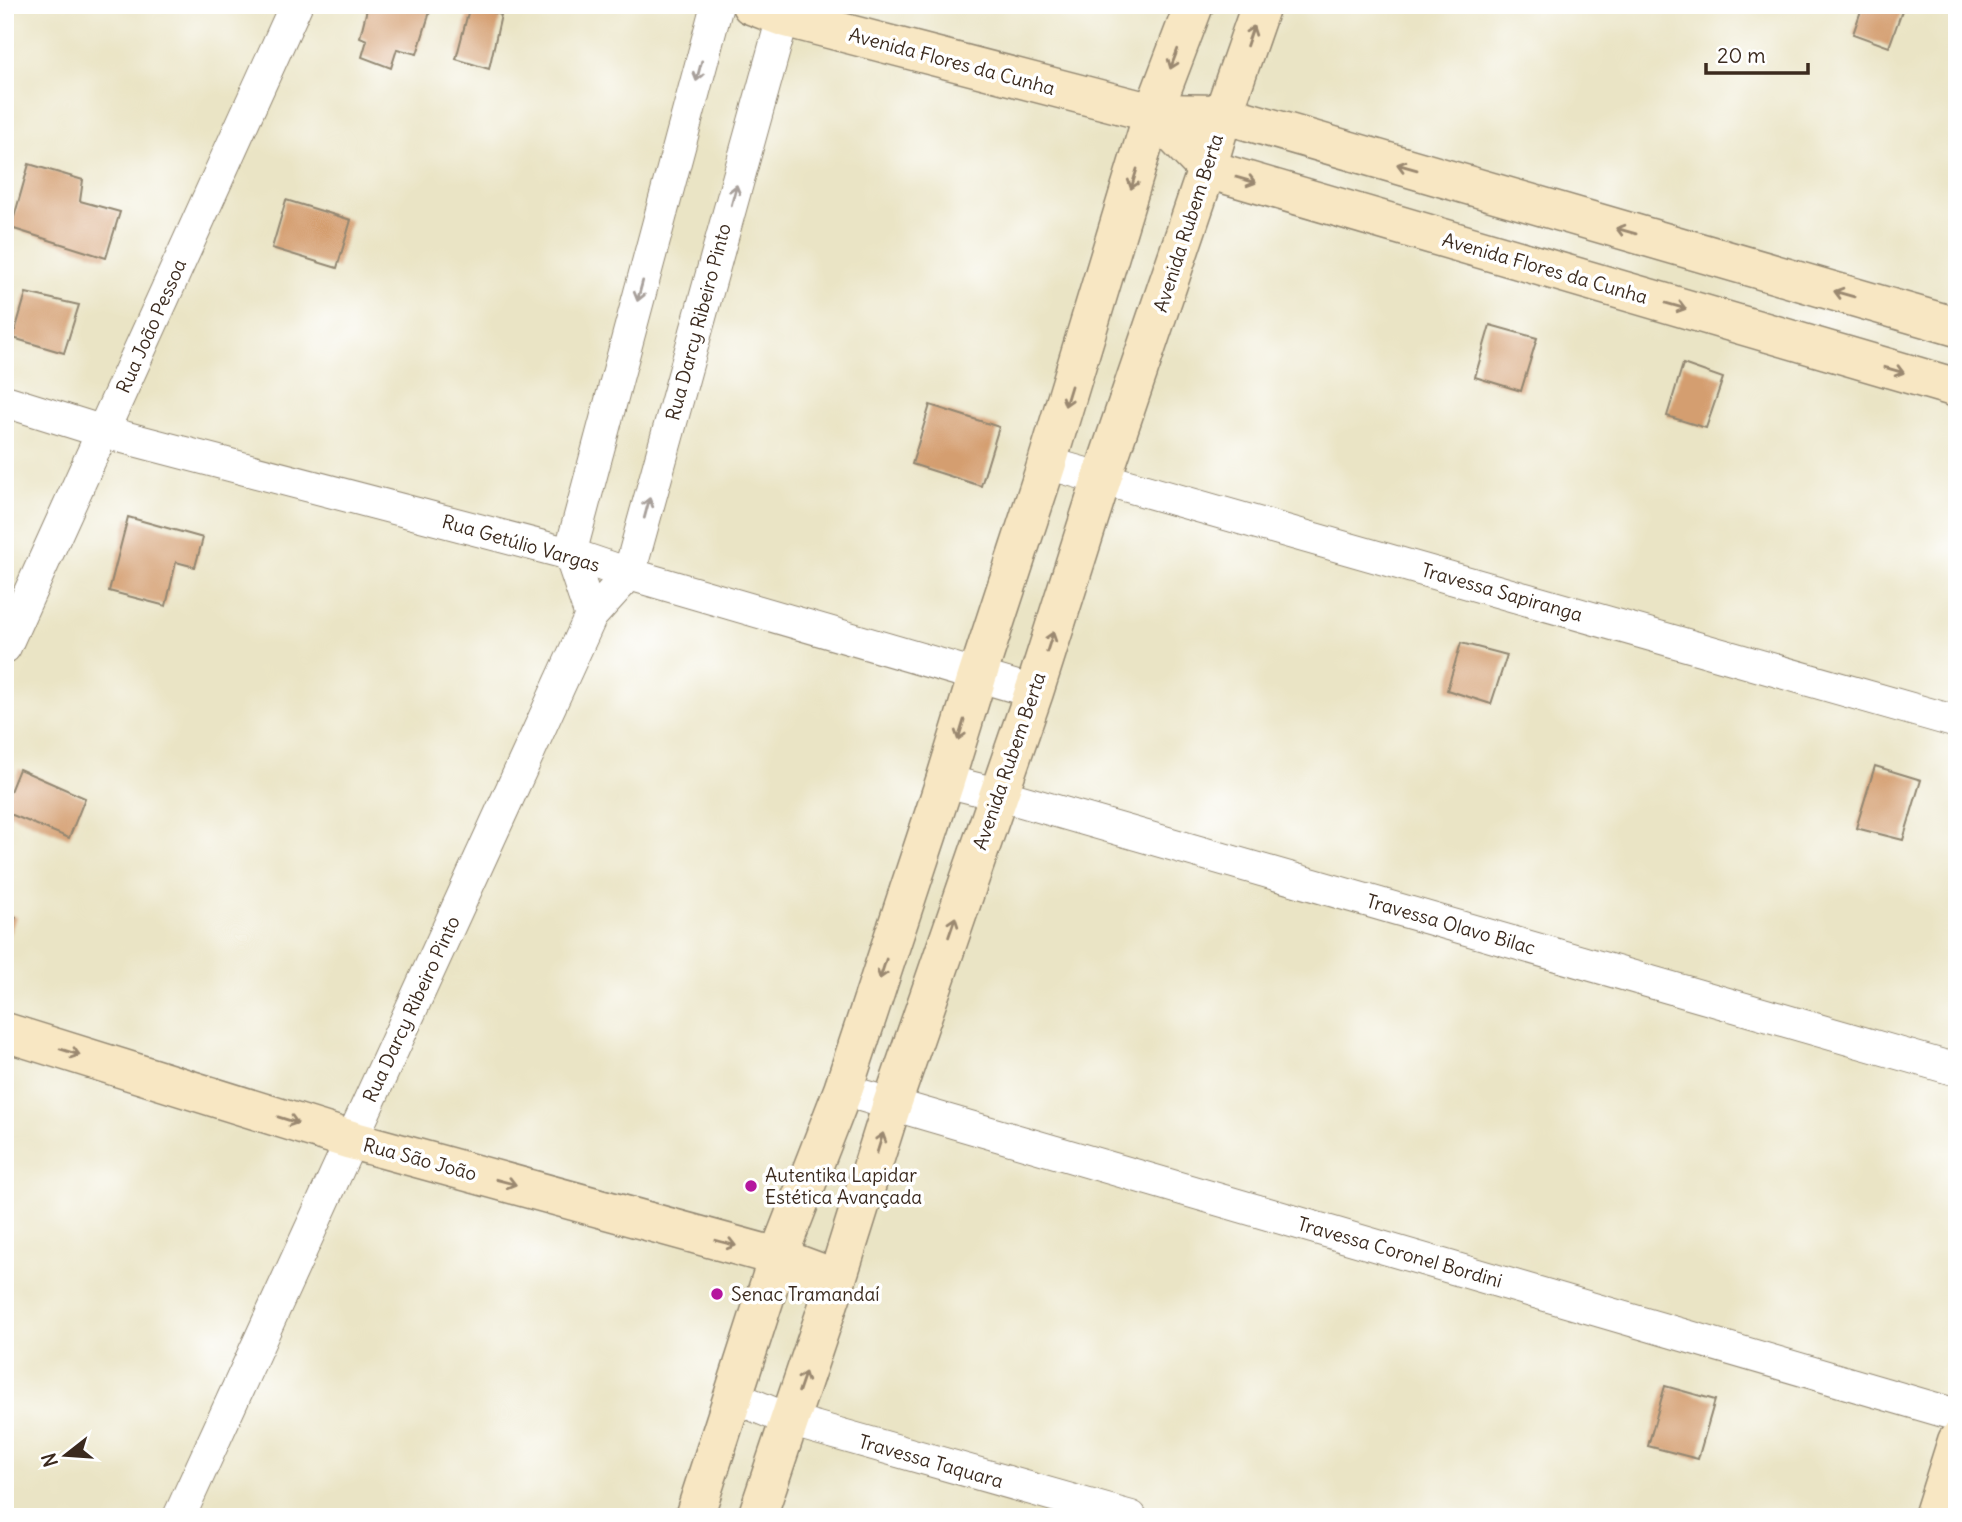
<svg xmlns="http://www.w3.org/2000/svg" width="1962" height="1522" font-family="Delius,sans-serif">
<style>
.building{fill:#d49e6f}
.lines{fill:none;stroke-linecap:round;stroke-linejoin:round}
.street-casing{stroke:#928772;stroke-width:34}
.secondary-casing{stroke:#928772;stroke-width:41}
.street{stroke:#fff;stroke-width:32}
.secondary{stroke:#f8e7c3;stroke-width:38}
.oneway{stroke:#9a8870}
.oneway2{stroke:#a79f9a}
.poi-dot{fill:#b5179e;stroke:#fff;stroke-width:2.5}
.labels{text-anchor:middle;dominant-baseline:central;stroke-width:7;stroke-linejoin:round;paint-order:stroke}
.street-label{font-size:19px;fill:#3b2a1e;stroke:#fff}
.poi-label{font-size:19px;fill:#3b2a1e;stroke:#fff;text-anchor:start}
</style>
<rect width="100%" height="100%" fill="#fff"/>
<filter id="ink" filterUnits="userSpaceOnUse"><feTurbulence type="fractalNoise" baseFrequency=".0143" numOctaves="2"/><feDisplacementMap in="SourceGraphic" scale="14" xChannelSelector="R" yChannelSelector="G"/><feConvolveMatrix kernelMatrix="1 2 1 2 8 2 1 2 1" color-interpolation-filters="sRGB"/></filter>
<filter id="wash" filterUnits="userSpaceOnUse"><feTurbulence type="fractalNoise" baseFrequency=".00686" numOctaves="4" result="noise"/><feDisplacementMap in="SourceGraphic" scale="28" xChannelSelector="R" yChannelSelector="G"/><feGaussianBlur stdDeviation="1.57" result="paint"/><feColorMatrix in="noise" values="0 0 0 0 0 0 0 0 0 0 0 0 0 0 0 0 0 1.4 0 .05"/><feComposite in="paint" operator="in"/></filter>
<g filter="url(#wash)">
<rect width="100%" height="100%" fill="#eae4c5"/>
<g id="blocks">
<!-- building -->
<g class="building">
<polygon points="368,5 432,5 417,54 397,49 391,68 362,57 367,40 360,37"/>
<polygon points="470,5 501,15 489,69 456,59"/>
<polygon points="1863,5 1904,5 1889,47 1853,34"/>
<polygon points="29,164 83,180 80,201 120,212 106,258 11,228"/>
<polygon points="286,200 351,220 337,268 272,248"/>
<polygon points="26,293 79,305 64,353 13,338"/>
<polygon points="1490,325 1537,338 1521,391 1475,377"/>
<polygon points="1683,364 1723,378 1706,428 1667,416"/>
<polygon points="930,405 999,427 981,486 912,464"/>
<polygon points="128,517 203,538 195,567 176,562 166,606 109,591"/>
<polygon points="1461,643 1507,655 1491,704 1447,690"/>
<polygon points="1875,766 1921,780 1903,840 1856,828"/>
<polygon points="19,769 85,798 69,838 5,812 5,804"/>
<polygon points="5,913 16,917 6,945 5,945"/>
<polygon points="1665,1386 1715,1400 1698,1459 1648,1446"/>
</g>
</g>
</g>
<g filter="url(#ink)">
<use href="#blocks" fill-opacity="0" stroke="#928772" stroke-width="2"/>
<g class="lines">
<!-- street casing -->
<g class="street-casing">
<g id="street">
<polyline points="5,401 104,432 570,554 629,574 1034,692"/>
<polyline points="1047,463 1957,722"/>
<polyline points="591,616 570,554 717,5"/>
<polyline points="5,647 296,5"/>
<polyline points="945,781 997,794 1957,1070"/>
<polyline points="843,1090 1957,1415"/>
<polyline points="734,1397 789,1420 1131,1517"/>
<polyline points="179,1517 591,616 629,574 783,17"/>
</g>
</g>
<!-- secondary casing -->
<g class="secondary-casing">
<g id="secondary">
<polyline points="751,5 783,17 1153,113 1223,114 1957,327"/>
<polyline points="1153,113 1207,169 1957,388"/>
<polyline points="5,1032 351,1140 778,1257 837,1279"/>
<polyline points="694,1517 778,1257 843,1090 945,781 977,677 1047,463 1153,113 1194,5"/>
<polyline points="757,1517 837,1279 892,1104 1034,692 1102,478 1207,169 1223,114 1261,5"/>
<polyline points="1933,1517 1957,1441"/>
</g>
</g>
<!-- street -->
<use href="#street" class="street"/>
<!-- secondary -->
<use href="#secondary" class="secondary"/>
</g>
<!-- one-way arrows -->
<defs><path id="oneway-shaft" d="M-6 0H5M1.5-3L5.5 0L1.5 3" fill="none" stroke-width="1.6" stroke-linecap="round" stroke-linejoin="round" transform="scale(1.75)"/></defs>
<g class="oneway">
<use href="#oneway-shaft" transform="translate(1250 36) rotate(-71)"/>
<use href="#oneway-shaft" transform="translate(1174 59) rotate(111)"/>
<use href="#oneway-shaft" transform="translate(1407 167) rotate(-164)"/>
<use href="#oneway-shaft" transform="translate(1134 179) rotate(107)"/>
<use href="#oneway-shaft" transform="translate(1246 180) rotate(16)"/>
<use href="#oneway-shaft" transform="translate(1626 231) rotate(-164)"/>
<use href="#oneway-shaft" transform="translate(1844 294) rotate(-164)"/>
<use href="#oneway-shaft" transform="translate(1676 306) rotate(16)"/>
<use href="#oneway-shaft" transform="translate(1894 370) rotate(16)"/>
<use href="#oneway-shaft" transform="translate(1068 396) rotate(107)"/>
<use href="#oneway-shaft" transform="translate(1050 642) rotate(-72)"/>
<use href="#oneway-shaft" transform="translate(961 730) rotate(107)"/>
<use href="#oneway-shaft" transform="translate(952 927) rotate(-71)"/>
<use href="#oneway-shaft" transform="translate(883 969) rotate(108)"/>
<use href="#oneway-shaft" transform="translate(70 1052) rotate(17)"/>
<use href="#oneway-shaft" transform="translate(288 1120) rotate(17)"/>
<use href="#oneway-shaft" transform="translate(880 1143) rotate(-73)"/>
<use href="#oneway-shaft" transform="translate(506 1182) rotate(15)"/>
<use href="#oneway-shaft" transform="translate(726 1243) rotate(15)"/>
<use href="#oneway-shaft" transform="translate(802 1382) rotate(-71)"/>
</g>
<g class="oneway2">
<use href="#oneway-shaft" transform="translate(699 71) rotate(105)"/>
<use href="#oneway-shaft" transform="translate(734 195) rotate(-75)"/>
<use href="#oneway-shaft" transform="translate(640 291) rotate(105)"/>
<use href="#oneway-shaft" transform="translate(647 508) rotate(-75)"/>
</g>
</g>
<!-- markers -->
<g class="poi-dot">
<circle cx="751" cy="1186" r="7"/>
<circle cx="717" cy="1294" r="7"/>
</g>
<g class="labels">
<!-- street labels -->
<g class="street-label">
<text transform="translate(952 61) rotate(15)">Avenida Flores da Cunha</text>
<text transform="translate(1188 223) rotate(-72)">Avenida Rubem Berta</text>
<text transform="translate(1545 268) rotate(16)">Avenida Flores da Cunha</text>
<text transform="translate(698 322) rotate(-75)">Rua Darcy Ribeiro Pinto</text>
<text transform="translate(151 326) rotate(-66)">Rua João Pessoa</text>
<text transform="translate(521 543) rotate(16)">Rua Getúlio Vargas</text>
<text transform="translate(1502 592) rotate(16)">Travessa Sapiranga</text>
<text transform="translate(1009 761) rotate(-71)">Avenida Rubem Berta</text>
<text transform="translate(1451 924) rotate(16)">Travessa Olavo Bilac</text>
<text transform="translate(411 1009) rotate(-65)">Rua Darcy Ribeiro Pinto</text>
<text transform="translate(420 1159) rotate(15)">Rua São João</text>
<text transform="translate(1400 1252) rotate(16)">Travessa Coronel Bordini</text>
<text transform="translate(931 1461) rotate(16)">Travessa Taquara</text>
</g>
<!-- poi labels -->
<g class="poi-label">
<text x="765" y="1175">Autentika Lapidar<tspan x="765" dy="22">Estética Avançada</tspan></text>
<text x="731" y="1294">Senac Tramandaí</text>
</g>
</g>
<!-- margin -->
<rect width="1962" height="1522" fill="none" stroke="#fff" stroke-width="28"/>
<!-- north arrow -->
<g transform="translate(66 1455) rotate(253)" stroke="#ffffff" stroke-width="5" paint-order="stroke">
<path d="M0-5L12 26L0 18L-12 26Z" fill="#3b2a1e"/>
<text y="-10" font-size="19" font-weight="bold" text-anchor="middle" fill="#3b2a1e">N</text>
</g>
<!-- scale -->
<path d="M1706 63v10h102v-10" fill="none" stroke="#3b2a1e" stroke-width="3.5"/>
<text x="1717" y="63" font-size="21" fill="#3b2a1e" stroke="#ffffff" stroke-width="5" paint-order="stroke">20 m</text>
</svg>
